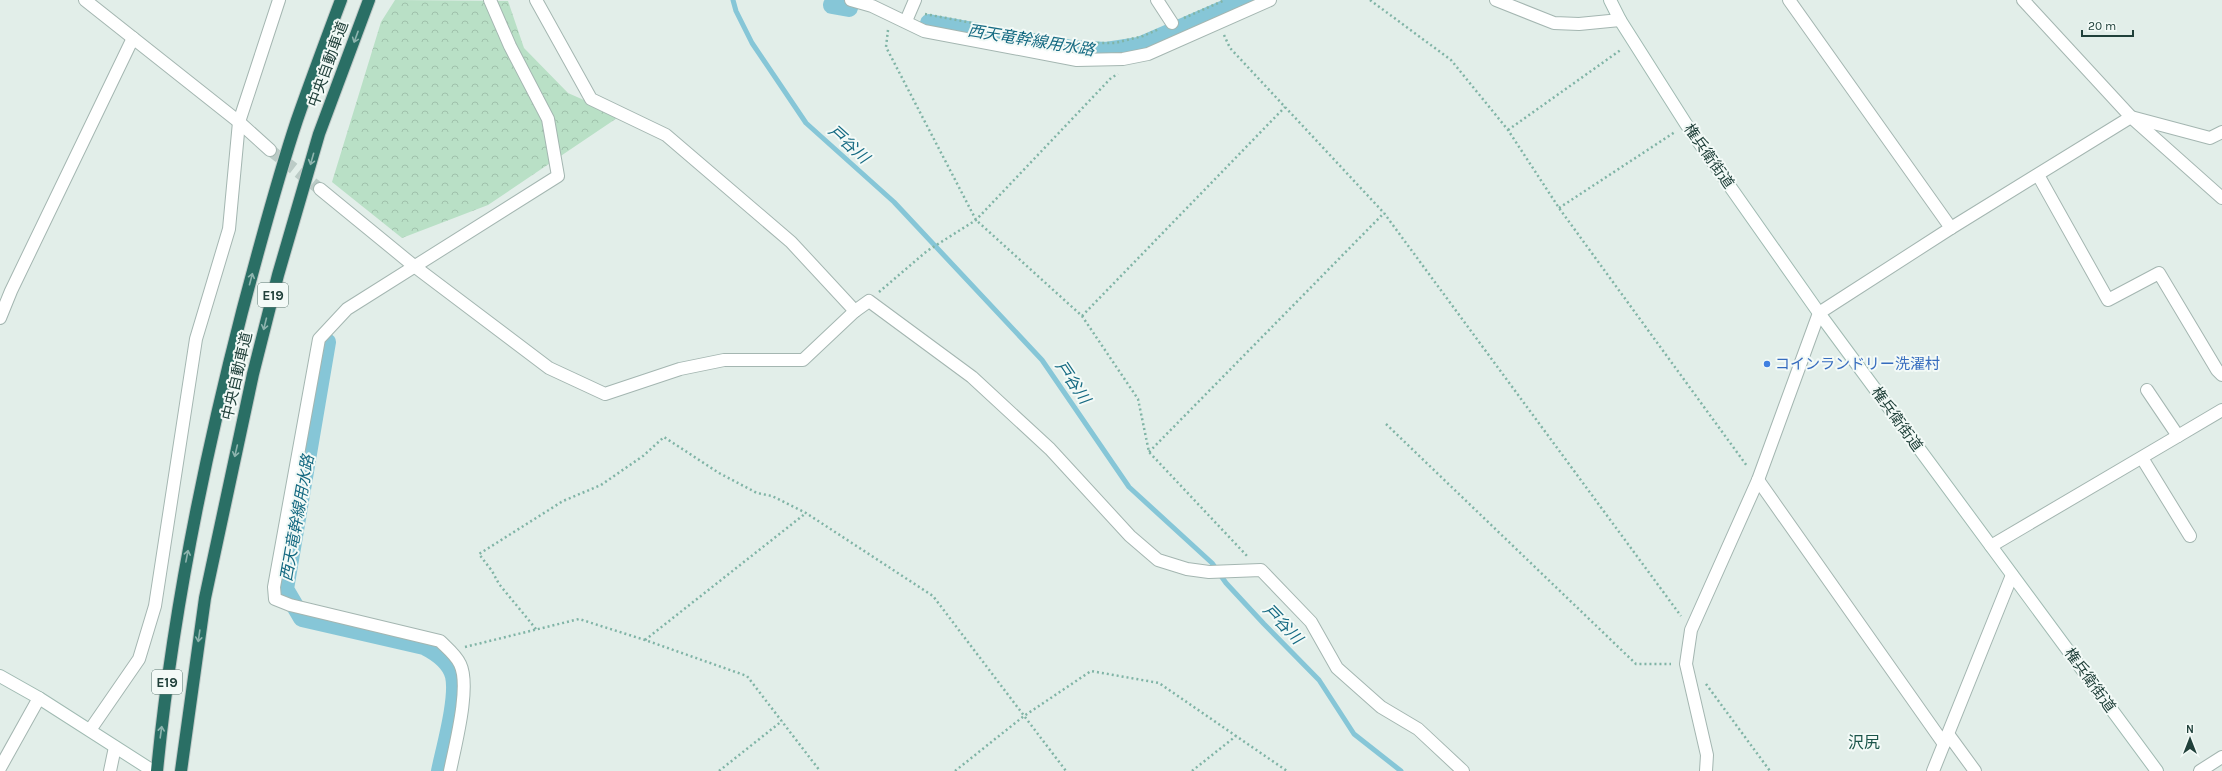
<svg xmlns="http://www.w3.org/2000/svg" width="2222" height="771" font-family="Karla,'Noto Sans JP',sans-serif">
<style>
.forest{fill:url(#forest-crowns)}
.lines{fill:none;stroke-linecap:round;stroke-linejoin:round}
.stream{stroke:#86c6d7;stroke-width:5}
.canal{stroke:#86c6d7;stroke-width:18}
.street-tunnel{stroke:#bbcbc6;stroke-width:12;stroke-dasharray:12 6;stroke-linecap:butt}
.street-casing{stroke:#a4b6b1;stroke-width:14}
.secondary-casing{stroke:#a0bab2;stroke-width:14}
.highway-casing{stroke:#c1cac8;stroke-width:14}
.path{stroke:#80b4a6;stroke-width:2.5;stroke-dasharray:2 3;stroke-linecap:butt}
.street{stroke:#fff;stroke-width:12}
.secondary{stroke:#fff;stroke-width:12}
.highway{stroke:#2a6f65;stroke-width:12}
.oneway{stroke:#8eb4ae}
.shop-dot{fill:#3f7fe0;stroke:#f3faf7;stroke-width:1.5}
.labels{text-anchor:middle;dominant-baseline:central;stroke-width:4;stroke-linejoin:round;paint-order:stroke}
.shield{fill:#f3faf7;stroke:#5f7873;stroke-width:1}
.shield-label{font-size:14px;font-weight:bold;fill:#20403a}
.street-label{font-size:15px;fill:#20403a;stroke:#f3faf7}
.shop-label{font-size:15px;fill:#366cbe;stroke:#f3faf7;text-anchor:start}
.water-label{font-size:16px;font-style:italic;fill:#156a82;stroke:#f3faf7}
.neighbourhood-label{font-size:16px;fill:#1a5449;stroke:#f3faf7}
</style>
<defs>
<pattern id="forest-crowns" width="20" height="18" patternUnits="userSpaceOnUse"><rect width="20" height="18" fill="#b9e0c6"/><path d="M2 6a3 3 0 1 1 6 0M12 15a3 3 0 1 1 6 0" fill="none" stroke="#9fc1ab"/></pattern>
</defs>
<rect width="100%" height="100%" fill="#e2eee9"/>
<!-- forest -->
<polygon class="forest" points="395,0 508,1 524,48 568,93 620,116 488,205 402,238 332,182 381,22"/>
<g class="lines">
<!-- stream -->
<polyline class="stream" points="733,0 736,11 752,43 806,123 894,202 1042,360 1129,487 1212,563 1226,583 1264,624 1319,680 1354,734 1401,771"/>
<!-- canal -->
<g class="canal">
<polyline points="832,5 849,8"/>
<polyline points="929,23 1072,49 1106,51 1139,46 1245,0"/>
<path d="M327 342 285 589 302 618 424 646C436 652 450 661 454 676 459 698 445 747 440 771"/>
</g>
<!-- street-tunnel -->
<polyline class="street-tunnel" points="270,150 320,189"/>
<!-- street casing -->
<g class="street-casing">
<g id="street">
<polyline points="85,0 239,122 270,150"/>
<polyline points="536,0 591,99 666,135 791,242 855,311"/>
<polyline points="851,0 872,6 924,31 1077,60 1123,59 1148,54 1270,0"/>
<polyline points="1157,0 1172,23"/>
<polyline points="1496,0 1554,23 1579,24 1620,20"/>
<polyline points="1789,0 1951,228"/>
<polyline points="2023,0 2131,117 2222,198"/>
<polyline points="906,21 915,0"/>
<polyline points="2038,175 2108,300 2159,273 2217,370 2222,375"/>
<polyline points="320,189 414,266 549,368 605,394 680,369 724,360 803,360 855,311 869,301 972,377 1050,449 1130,536 1158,560 1187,569 1209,572 1261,570 1311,622 1337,668 1381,707 1418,729 1463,771"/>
<polyline points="0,318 11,291 133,38"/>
<polyline points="2178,436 2222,410"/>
<polyline points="2142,458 2190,536"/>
<polyline points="1758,480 1944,744"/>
<polyline points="1991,546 2178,436 2147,390"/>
<polyline points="90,730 139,659 155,606 196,339 229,229 239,122 279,0"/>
<polyline points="1948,734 1975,771"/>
<polyline points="0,768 39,698"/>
<polyline points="110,771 115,747"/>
<path d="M450 771C455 746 471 686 460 664 456 655 447 648 440 641L290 605 275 599 274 587 319 339 347 309 558 176 548 119 510 46 490 0"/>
<polyline points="1706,771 1707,755 1686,664 1691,630 1758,480 1819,313 1951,228 2131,117 2210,138 2222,132"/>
<polyline points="1933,771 2012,575"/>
<polyline points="2200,771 2222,757"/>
</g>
</g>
<!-- secondary casing -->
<g class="secondary-casing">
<g id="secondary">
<polyline points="1610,0 1620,20 1686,124 1819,313 2157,771"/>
<polyline points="0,676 39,698 153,771"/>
</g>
</g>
<!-- highway casing -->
<g class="highway-casing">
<g id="highway">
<path d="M157 771C172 616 203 463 242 312 259 248 276 183 297 120 311 80 326 40 341 0"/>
<polyline points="181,771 205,598 253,374 278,275 319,134 369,0"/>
</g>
</g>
<!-- path -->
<g class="path">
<polyline points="1370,0 1451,60 1508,130 1559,208 1747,466"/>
<polyline points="925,14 1078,43 1115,43 1143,36 1159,29"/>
<polyline points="1184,18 1225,0"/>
<polyline points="888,30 886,47 976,220 1082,316 1138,399 1149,452 1248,557"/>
<polyline points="1224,35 1230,48 1384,213 1681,616"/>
<polyline points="1508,130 1622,49"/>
<polyline points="1559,208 1675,132"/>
<polyline points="879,292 927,251 976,220 1111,78 1118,74"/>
<polyline points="1082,316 1285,107"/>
<polyline points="1386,424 1636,664 1671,664"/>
<polyline points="1149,452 1384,213"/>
<polyline points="536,629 499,584 492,571 479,554 563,501 601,485 643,456 664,437 719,473 757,493 772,496 806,513 933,596 1066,771"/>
<polyline points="645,640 806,513"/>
<polyline points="465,647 579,619 645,640 747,676 820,771"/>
<polyline points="1706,684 1770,771"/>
<polyline points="719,771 782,721"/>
<polyline points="955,771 1024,716 1091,671 1159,683 1236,736"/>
<polyline points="1192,771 1236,736 1287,771"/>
</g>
<!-- street -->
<use href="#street" class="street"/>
<!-- secondary -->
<use href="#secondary" class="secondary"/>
<!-- highway -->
<use href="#highway" class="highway"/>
</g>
<!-- one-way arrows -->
<defs><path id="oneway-shaft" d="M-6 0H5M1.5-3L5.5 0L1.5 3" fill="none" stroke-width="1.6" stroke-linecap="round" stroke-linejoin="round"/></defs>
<g class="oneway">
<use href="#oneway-shaft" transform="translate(356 37) rotate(110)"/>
<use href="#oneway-shaft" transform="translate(312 159) rotate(106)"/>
<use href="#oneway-shaft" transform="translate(251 279) rotate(-75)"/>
<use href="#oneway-shaft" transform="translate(265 324) rotate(104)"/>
<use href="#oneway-shaft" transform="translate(236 451) rotate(103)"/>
<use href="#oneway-shaft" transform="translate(187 556) rotate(-79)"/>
<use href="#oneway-shaft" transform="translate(199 636) rotate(98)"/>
<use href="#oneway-shaft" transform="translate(161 732) rotate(-82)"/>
</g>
<!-- markers -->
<circle class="shop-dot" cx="1767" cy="364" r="4"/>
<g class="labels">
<!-- shield labels -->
<g class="shield">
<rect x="258" y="283" width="30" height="24" rx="3"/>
<rect x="152" y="670" width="30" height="24" rx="3"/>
</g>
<g class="shield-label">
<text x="273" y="295">E19</text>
<text x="167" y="682">E19</text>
</g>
<!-- street labels -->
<g class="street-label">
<text transform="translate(328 64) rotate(-70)">中央自動車道</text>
<text transform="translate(1709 156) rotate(55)">権兵衛街道</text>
<text transform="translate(237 376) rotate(-77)">中央自動車道</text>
<text transform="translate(1897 419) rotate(54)">権兵衛街道</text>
<text transform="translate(2090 680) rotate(54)">権兵衛街道</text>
</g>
<!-- shop labels -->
<g class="shop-label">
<text x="1775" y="364">コインランドリー洗濯村</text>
</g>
<!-- water labels -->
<g class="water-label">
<text transform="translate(1031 40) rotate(9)">西天竜幹線用水路</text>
<text transform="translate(849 144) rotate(42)">戸谷川</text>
<text transform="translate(1073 382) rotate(56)">戸谷川</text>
<text transform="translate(297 518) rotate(-80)">西天竜幹線用水路</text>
<text transform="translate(1283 624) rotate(46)">戸谷川</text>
</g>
<!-- neighbourhood labels -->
<g class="neighbourhood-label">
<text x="1864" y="742">沢尻</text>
</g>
</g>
<!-- north arrow -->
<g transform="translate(2190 739)" stroke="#f3faf7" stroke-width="3" paint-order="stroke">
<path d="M0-3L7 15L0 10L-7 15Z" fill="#20403a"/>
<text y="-6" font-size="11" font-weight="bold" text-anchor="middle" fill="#20403a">N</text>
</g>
<!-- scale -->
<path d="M2082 30v6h51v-6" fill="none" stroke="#20403a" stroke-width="2"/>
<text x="2088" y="30" font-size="12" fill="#20403a" stroke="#f3faf7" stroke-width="3" paint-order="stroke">20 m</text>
</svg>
